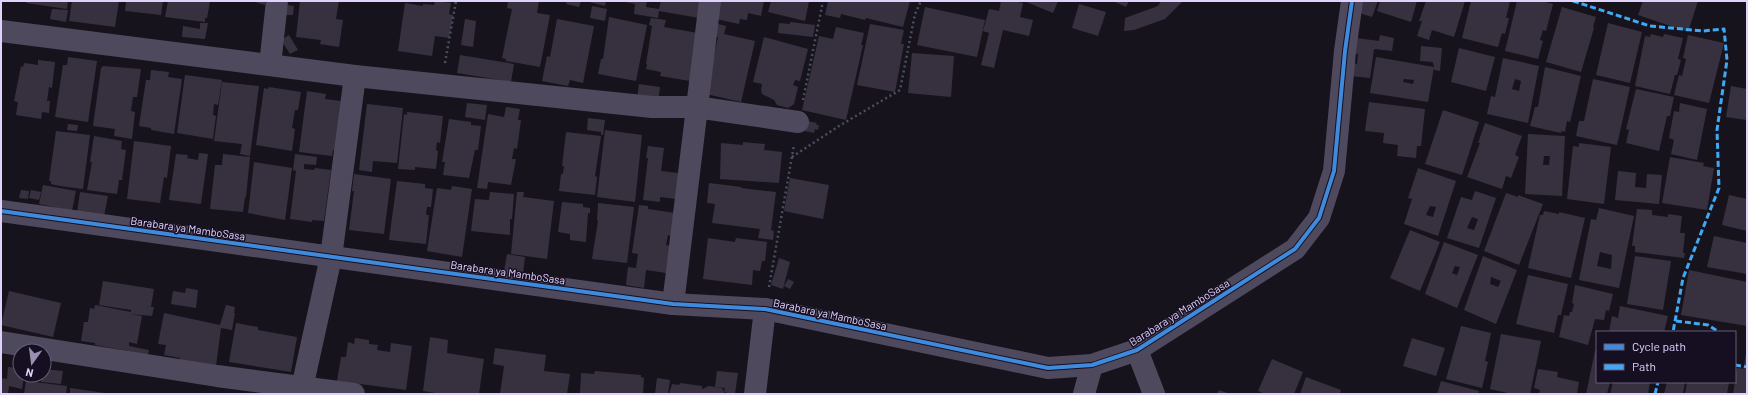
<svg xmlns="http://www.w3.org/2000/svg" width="1748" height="395" font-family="Barlow,sans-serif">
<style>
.building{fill:#37313f;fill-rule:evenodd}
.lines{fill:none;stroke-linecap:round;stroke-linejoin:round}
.path{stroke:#494f5e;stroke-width:2.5;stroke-dasharray:2 3;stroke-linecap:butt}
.minor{stroke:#4e495d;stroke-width:22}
.quiet{stroke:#3fa9f5;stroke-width:3;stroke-dasharray:6 3;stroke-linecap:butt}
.cycleway-casing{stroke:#160f21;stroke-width:6}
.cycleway{stroke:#408adc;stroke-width:4}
.labels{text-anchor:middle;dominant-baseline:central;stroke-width:3;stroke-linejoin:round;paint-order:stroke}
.street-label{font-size:11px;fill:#e1d2fc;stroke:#160f21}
</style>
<rect width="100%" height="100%" fill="#17131d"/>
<!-- building -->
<g class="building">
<polygon points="26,1 68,1 67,9 26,3"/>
<polygon points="72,1 119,1 115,27 69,21"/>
<polygon points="126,1 163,1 161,15 125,11"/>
<polygon points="168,1 210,1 207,18 205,18 205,22 165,17"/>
<polygon points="251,1 265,1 265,5"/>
<polygon points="300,1 339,1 336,19 343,20 339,47 320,44 321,40 296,37"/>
<polygon points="435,1 451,3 449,14 453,15 449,38 435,36 432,56 398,51 405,3 423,6 423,4 434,5"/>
<polygon points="508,1 539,1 537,13 550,15 540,67 506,61 506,59 502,58 512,9 507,8"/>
<polygon points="567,1 581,1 579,7 566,4"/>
<polygon points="585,1 606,1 605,6"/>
<polygon points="620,1 647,1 646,7 659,9 661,1 702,1 699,18 659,11 658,18 634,14 635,4"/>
<polygon points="720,1 723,2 764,1 761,16 748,13 747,20 740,19 739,24 716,19"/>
<polygon points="771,1 809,1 805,21 768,12"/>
<polygon points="828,1 910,1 903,27 866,18 865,20 841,14 840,18 825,15"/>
<polygon points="1001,1 1018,1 1018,2 1023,3 1020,17 1033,20 1029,36 1003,30 994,68 981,65 989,33 983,31 989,9 999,11"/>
<polygon points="1024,1 1058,1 1053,13"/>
<polygon points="1113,1 1129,1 1126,7"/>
<polygon points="1161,1 1183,1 1165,19 1134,30 1124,31 1125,18 1158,6"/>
<polygon points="1360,1 1378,1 1372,17 1356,12"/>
<polygon points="1380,1 1417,1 1411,22 1377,11"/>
<polygon points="1426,1 1465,1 1454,37 1432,30 1429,40 1417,36 1422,21 1419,21"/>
<polygon points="1471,1 1510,1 1506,18 1509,18 1505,34 1502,33 1498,47 1462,38"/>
<polygon points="1517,1 1541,1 1553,4 1546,31 1543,30 1540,40 1543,41 1538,59 1505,51"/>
<polygon points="1643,1 1698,1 1688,32 1638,15"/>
<polygon points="1079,4 1106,12 1098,36 1072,28"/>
<polygon points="287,5 294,6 293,15 285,15"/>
<polygon points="592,6 607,9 605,21 590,18"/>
<polygon points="925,7 985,20 977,57 917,45"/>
<polygon points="1562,7 1596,17 1593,27 1594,28 1581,72 1546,62"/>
<polygon points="52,9 68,10 66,22 50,19"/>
<polygon points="609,17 647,25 636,81 598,74 601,59 603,59"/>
<polygon points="651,18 666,20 664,27 698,33 690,81 660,76 661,72 646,69 647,64 646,64 652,26 649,25"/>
<polygon points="465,19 476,21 473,47 461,45"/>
<polygon points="557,19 594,26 583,83 570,80 568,86 542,81 547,56 550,57"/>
<polygon points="790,22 815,25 813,37 778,33 779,23 790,24"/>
<polygon points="200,23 208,23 205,39 182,37 183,26 200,29"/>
<polygon points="714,23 726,26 724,34 755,41 741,102 706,94 718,37 711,36"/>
<polygon points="1608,23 1642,32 1630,83 1596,75"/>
<polygon points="870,24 904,30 901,44 904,44 895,92 857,85"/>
<polygon points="836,27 864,33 861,45 863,45 846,120 802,110 819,36 833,39"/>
<polygon points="1651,34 1663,37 1664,34 1683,38 1678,59 1681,60 1677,75 1675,75 1670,94 1635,86 1645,36 1650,37"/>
<polygon points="289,35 298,50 290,54 281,40"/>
<polygon points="1380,35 1394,38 1392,51 1374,49 1370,78 1351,76 1353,63 1357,64 1358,54 1354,54 1356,38 1379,41"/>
<polygon points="1688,35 1724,43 1709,103 1674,95 1679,75 1682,76 1686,59 1683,58"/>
<polygon points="764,37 808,49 800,81 795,80 793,85 798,87 794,104 788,108 777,105 774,100 762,94 761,90 762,84 753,82"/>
<polygon points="1421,46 1442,48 1440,71 1434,70 1434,64 1433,66 1433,62 1420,61"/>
<polygon points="1459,48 1495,57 1486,91 1451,82"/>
<polygon points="912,53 954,56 951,97 908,93"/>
<polygon points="460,55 514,64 511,82 457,73"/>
<polygon points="68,57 97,61 88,122 55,117 63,65 67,65"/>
<path d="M1376 57 1434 67 1428 102 1370 93ZM1404 79 1414 80 1413 84 1403 82Z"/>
<path d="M1503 58 1539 66 1528 123 1487 114 1491 96 1495 97ZM1515 79 1521 81 1519 91 1512 89Z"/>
<polygon points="38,60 55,62 52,88 49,87 47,101 50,101 49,113 42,112 41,119 16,115 18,102 14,101 21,66 23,67 24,63 38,65"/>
<polygon points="103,66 141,69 137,97 133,97 131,111 135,112 132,139 114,136 115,129 93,126 101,68"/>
<polygon points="1545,67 1581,76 1570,122 1567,121 1565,132 1562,131 1561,133 1530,126 1535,107 1538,107"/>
<polygon points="151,70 169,72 168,77 182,79 174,134 151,130 151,128 139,126 146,80 150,80"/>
<polygon points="185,75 222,80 218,105 214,104 213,115 216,116 213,139 177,133"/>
<polygon points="1593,79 1630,87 1617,145 1576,136 1579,121 1584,121"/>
<polygon points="222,82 259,86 250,156 240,154 242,144 214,141"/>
<polygon points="639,84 660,87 658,103 637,100"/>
<polygon points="1731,86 1747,89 1747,120 1726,117"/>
<polygon points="269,87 301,92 298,110 295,110 292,128 295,129 292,151 256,145 264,88 268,89"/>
<polygon points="1636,89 1674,97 1670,116 1667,116 1659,151 1626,143 1629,130 1626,129"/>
<polygon points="307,91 326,94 325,99 341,101 335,150 333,150 332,156 299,152"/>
<polygon points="1369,102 1425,109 1421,146 1417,146 1416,158 1397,156 1398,145 1383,143 1384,133 1365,131"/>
<polygon points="467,103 487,105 485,120 465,117"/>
<polygon points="1680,103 1707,109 1697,160 1671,154 1674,140 1669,138 1674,111 1679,112"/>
<polygon points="367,104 403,108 397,163 373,161 372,172 359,170"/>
<polygon points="506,107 520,109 518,120 521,120 517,149 514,148 512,159 516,159 511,185 488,182 487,189 477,188 488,114 504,117"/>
<polygon points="1443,110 1479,122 1462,175 1425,164"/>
<polygon points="407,112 443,116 440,143 437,142 436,150 438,151 436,169 415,167 415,170 398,169 404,114 407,115"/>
<polygon points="588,118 605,120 603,135 601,135 601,132 587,130"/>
<polygon points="449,119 471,122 471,125 481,126 478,150 475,150 469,178 443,175 445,162 442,162"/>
<polygon points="802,120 817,123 816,125 819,125 818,130 815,129 814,133 800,130"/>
<polygon points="1485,123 1522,136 1515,155 1519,157 1511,178 1506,176 1502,189 1467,177 1480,143 1478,143"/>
<polygon points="68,124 78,125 77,131 67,130"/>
<polygon points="605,130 642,135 635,202 597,197"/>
<polygon points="56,131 90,135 83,189 60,186 51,184 51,181 49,181"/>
<polygon points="566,132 601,136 595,176 597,177 595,195 559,191 561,174 563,174 564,166 562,166"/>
<path d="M1528 134 1565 136 1562 196 1525 194ZM1544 156H1550L1549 165H1543Z"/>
<polygon points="94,136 122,141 121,149 126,150 122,180 119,180 117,194 87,190 92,162 90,162"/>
<polygon points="134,141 171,146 167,178 164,177 160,203 127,199"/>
<polygon points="743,142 765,144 764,150 782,152 779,183 720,179 721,143 743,145"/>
<polygon points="1579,143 1611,147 1604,204 1567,199 1573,146 1579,147"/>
<polygon points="648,146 664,148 661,171 679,173 676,199 660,197 660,202 643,200 648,158 646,158"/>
<polygon points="199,153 208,154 201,204 169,200 176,154 188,155 187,158 198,160"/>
<polygon points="223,154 250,157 246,197 245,197 243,212 210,209 215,165 222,165"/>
<polygon points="295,154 317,157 316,165 304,164 304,169 314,170 315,168 331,170 324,221 312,220 312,222 290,219 296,171 293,170"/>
<polygon points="1670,157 1704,163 1703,166 1714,168 1707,210 1662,203"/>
<polygon points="254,162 292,168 285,220 248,213"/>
<path d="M1418 168 1456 181 1438 236 1404 224 1412 199 1408 198ZM1430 206 1436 207 1433 217 1426 215Z"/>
<polygon points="1618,171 1636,173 1635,187 1646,188 1647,174 1662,175 1659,204 1615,200"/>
<polygon points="354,174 391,179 384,234 349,230 354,191 352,191"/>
<polygon points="790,178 829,185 823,219 784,211"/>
<polygon points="397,181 425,184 425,188 433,189 431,207 427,207 426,215 429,215 426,244 389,240"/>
<polygon points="709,183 742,187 741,188 776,192 771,230 774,231 773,240 758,238 760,229 712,223 715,204 707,203"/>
<polygon points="43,185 76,191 72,211 39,204"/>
<polygon points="452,186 472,189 462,257 427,251 437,188 451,190"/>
<polygon points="21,190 29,191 28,199 19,198"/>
<polygon points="31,190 41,192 39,200 29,198"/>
<path d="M1475 191 1496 198 1479 248 1447 238 1461 197 1472 200ZM1472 217 1478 219 1474 230 1467 228Z"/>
<polygon points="80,192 108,196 104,216 77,212"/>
<polygon points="490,192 514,194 512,219 510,219 510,235 471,231 475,199 489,200"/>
<polygon points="517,192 524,192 523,197 554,201 547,259 511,254"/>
<polygon points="1506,193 1518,197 1518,195 1543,204 1519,265 1484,251"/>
<polygon points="1729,195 1747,199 1747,231 1722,225"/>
<polygon points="562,202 583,204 583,207 590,208 590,213 588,213 586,242 570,240 570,234 558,232"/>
<polygon points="598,203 634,207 627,263 592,259 598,221 597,220"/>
<polygon points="639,205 648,206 648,209 675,213 671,236 668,235 666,245 670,246 666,273 646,270 644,288 626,285 628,267 636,268 638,254 632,253"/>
<path d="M1599 208 1634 216 1619 288 1579 280 1591 219 1596 220ZM1600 252 1612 255 1611 269 1597 266Z"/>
<polygon points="1637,209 1652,210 1652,215 1668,217 1668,214 1682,216 1680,233 1685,233 1683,253 1685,253 1684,258 1635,252 1635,246 1632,246"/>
<polygon points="1544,211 1559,214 1559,212 1585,218 1571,278 1528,268 1540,215 1543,215"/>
<polygon points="1410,230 1440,242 1420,291 1390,278"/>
<polygon points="1714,236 1747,243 1747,274 1707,267"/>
<polygon points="708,238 735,242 736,238 767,242 765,261 762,261 760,271 753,270 752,285 703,279"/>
<path d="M1444 242 1478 255 1457 308 1425 294ZM1455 266 1460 267 1457 275 1452 273Z"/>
<polygon points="507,254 525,257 523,274 504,271"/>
<path d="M1483 256 1517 270 1496 324 1464 310ZM1491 277 1501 281 1498 287 1490 284Z"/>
<polygon points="1635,256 1671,261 1663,310 1627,304"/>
<polygon points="779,258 790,262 783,289 771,285"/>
<polygon points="1689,270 1747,282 1747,326 1681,315"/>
<polygon points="1528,275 1568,284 1561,315 1558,315 1554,333 1516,324"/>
<polygon points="788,279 794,282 790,289 784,286"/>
<polygon points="103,281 154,289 151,307 154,307 152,316 130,314 142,316 137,344 129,342 129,346 149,350 147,361 127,358 128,351 95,345 95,343 81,341 84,322 88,322 90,308 94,309 95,305 131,312 131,310 99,305"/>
<polygon points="1575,285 1613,294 1609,311 1606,310 1604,320 1595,319 1588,345 1559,337 1564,315 1569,316 1570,312 1572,312 1574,304 1572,303"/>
<polygon points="186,288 198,290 196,308 171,304 173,291 185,293"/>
<polygon points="9,291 61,303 53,337 1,325"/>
<polygon points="226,305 235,307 234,313 235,313 232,330 221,328 216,366 179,362 180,358 164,355 166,345 158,344 164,313 220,325"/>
<polygon points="1620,306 1668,316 1664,332 1609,332 1612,316 1618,318"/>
<polygon points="236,323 258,327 258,330 297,337 291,372 229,362"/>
<polygon points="1461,326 1491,333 1485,361 1488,362 1482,388 1446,379"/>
<polygon points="1501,334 1541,341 1530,394 1512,394 1490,389"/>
<polygon points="430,337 448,340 447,353 484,359 479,394 441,394 423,391"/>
<polygon points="355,338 369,340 369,344 378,345 377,350 390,352 391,343 412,346 406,390 337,381 341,357 346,357 348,342 354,344"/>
<polygon points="1412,338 1445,348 1436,376 1403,366"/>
<polygon points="495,348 546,355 544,371 570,374 567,394 500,394 504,366 493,364"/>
<polygon points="1595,351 1597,351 1597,382 1610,382 1607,394 1586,394"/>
<polygon points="1746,354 1747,354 1747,365 1744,365"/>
<polygon points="1272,359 1303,372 1294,394 1265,394 1258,391"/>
<polygon points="8,367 20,368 20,375 24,375 22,389 9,386 8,394 1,394 1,378 7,379"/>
<polygon points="1737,368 1747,369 1747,394 1733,394"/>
<polygon points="44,369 63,371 61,384 41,382 42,375 44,375"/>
<polygon points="1538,369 1558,372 1557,377 1579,382 1577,394 1539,394 1540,390 1534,388"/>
<polygon points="595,371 641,375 641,377 644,378 643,394 580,394 581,373 594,374"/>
<polygon points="717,371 738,373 735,394 728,394 728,393 724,392 725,388 715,387"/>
<polygon points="1306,377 1341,390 1340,394 1300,394"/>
<polygon points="657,378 670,380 668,394 655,394"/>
<polygon points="26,381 67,386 66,394 24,394"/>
<polygon points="1441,381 1479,391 1478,394 1437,394"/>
<polygon points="1613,382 1650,382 1648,394 1610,394"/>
<polygon points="1667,382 1685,382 1683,394 1664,394"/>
<polygon points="1687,382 1729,382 1727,394 1685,394"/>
<polygon points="680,383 702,386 702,389 709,386 722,388 725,394 669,394 672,384 679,385"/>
<polygon points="70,388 105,393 105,394 70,394"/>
<polygon points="1219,390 1230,394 1217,394"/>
</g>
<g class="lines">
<!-- path -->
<g class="path">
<polyline points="445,63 456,1"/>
<polyline points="803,100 823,1"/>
<polyline points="792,157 839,126 900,90 915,14 921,1"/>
<polyline points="769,287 794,145"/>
</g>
<!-- minor -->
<g class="minor">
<polyline points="1,31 355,76 652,107 696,107 798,122"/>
<polyline points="270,65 277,1"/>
<polyline points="1,211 673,304 765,309 1048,368 1092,365 1137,350 1295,249 1319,218 1334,171 1345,51 1352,1"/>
<polyline points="673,304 710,1"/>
<polyline points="1,342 217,376 354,394"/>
<polyline points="1137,350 1154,394"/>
<polyline points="302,388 331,257 355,76"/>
<polyline points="755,394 765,309"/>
<polyline points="1084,394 1092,365"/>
</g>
<!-- quiet -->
<g class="quiet">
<polyline points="1573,1 1650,26 1703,31 1724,29 1727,60 1717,130 1719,188 1683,278 1673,332"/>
<polyline points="1676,321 1708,325 1719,332"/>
<polyline points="1735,365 1747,367"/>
<polyline points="1655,394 1658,382"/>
</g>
<!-- cycleway casing -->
<g class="cycleway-casing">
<polyline id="cycleway" points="1,211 673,304 765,309 1048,368 1092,365 1137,350 1295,249 1319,218 1334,171 1345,51 1352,1"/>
</g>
<!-- cycleway -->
<use href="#cycleway" class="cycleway"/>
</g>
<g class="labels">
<!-- street labels -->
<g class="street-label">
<text transform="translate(188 228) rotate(8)">Barabara ya MamboSasa</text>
<text transform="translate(508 272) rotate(8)">Barabara ya MamboSasa</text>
<text transform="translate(1179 312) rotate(-32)">Barabara ya MamboSasa</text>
<text transform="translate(830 314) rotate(12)">Barabara ya MamboSasa</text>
</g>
</g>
<!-- border -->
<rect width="1748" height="395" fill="none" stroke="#e1d2fc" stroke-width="4"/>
<!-- legend -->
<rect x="1596" y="331" width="140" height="52" fill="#160f21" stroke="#675d79"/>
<rect x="1604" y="344" width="20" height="6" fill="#408adc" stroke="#675d79"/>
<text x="1632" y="351" font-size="12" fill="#e1d2fc">Cycle path</text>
<rect x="1604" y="364" width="20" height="6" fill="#3fa9f5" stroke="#675d79"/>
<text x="1632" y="371" font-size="12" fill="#e1d2fc">Path</text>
<!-- north arrow -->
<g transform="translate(32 363) rotate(194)"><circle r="19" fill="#160f21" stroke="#675d79"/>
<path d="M0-3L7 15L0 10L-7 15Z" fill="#9a8fae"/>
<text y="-6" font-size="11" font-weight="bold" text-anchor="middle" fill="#e1d2fc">N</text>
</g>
</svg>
